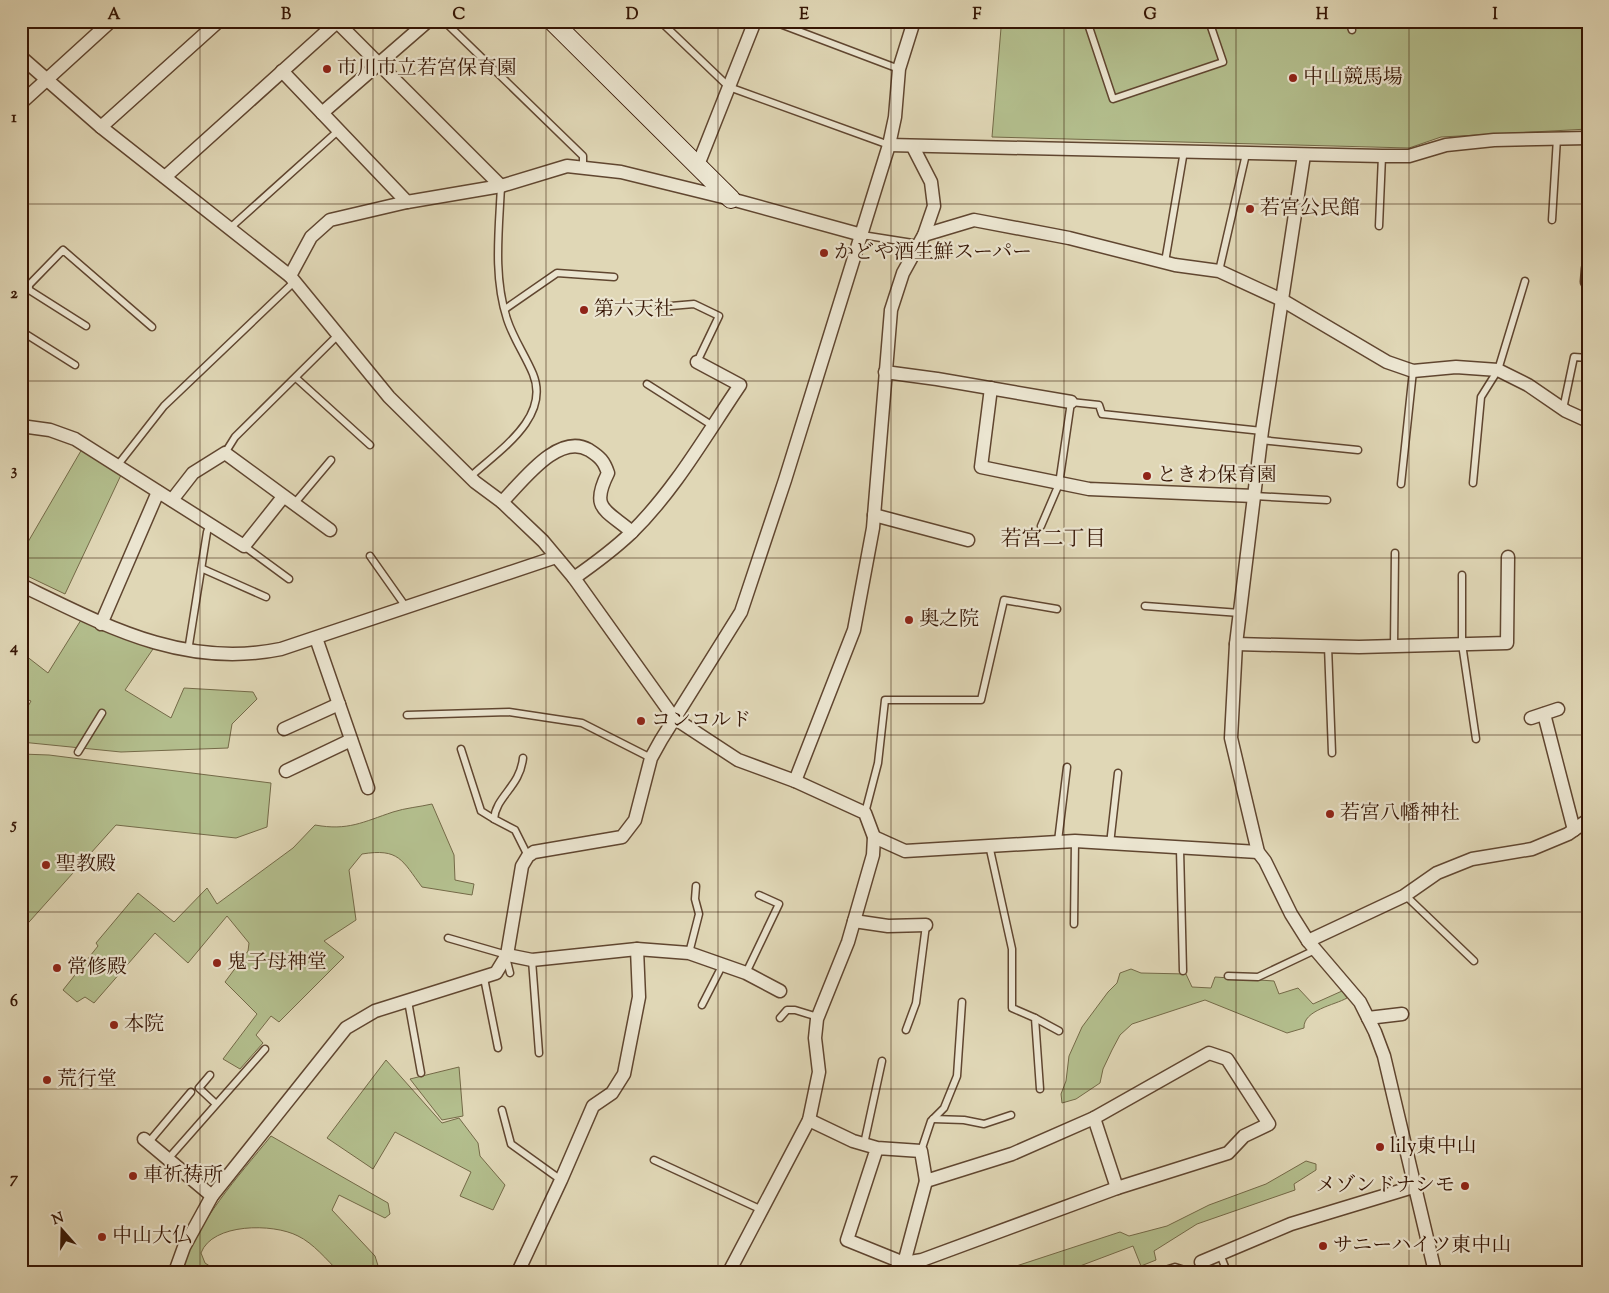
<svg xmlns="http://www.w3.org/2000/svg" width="1609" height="1293" font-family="'Sorts Mill Goudy','Noto Serif JP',serif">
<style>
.green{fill:#b3be8d;stroke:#746a48}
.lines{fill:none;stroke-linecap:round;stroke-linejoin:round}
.lane-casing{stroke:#604630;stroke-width:9}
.street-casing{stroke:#604630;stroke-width:15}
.secondary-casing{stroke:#351504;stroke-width:20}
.lane{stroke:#ebe5d0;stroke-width:6}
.street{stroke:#ebe5d0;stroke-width:12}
.secondary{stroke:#ebe5d0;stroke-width:18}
.grid{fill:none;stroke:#351504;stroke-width:1;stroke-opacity:0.55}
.poi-dot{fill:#8f2418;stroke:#ebe5d0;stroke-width:2}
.labels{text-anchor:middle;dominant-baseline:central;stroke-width:4.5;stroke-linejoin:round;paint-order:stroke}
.poi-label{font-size:20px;fill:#351504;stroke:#ebe5d0;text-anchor:start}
.neighbourhood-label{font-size:21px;fill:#351504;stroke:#ebe5d0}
.neatline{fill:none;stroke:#351504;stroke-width:2}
.grid-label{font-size:16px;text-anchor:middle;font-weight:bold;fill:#351504}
</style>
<rect width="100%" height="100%" fill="#e0d7b6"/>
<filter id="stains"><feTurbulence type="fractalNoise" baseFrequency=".004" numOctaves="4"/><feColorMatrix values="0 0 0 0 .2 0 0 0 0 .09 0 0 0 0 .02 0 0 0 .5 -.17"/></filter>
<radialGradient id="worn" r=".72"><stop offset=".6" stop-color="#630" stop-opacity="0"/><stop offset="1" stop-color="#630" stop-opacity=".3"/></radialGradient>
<!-- green -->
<g class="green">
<polygon points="975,21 1588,21 1588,129 1441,137 1409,148 992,137 1001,28"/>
<polygon points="82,449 121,475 65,594 21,573 21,554"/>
<polygon points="81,620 153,649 125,690 171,718 184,688 253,692 257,699 232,724 228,748 121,752 21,742 21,719 31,701 21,697 21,652 48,673"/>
<polygon points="21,754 49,755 271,783 267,827 236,838 116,825 21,931"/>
<path d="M432 804 454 855 455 880 474 884 472 895 422 887C402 860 399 848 362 854L349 870 356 920 324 941 344 957 279 1022 271 1016 256 1035 263 1043 240 1069 223 1059 257 1014 225 982 248 951 249 943 227 916 188 963 155 933 94 1003 85 997 77 1002 63 990 98 946 96 943 138 893 174 922 207 888 217 904 293 848 315 825C348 831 363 822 393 812 405 808 419 807 432 804Z"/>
<path d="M1131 969 1141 973 1186 974 1192 987 1211 988 1215 977 1274 981 1279 994 1298 988 1313 1004 1342 991 1347 998C1335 1005 1303 1010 1304 1028L1287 1033 1205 1000 1132 1024 1120 1035 1112 1050 1103 1069 1100 1083 1076 1099 1062 1103 1061 1094 1066 1081 1069 1056 1082 1027 1108 992 1117 983 1120 973Z"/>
<polygon points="386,1060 442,1123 459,1118 478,1143 480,1156 505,1185 493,1210 460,1196 471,1172 395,1132 373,1169 327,1138"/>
<polygon points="459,1067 463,1116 442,1120 410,1079"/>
<path d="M271 1136 388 1203 390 1214 385 1218 339 1195 332 1210 375 1256 380 1272H339C327 1260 313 1243 298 1236 273 1223 212 1223 201 1253L205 1263 219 1272H181C198 1220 237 1178 271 1136Z"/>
<polygon points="1306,1161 1316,1164 1316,1170 1294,1184 1295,1190 1197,1224 1154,1251 1156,1260 1141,1266 1133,1246 1064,1272 998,1272 1120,1232 1129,1236 1167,1226 1209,1205 1266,1184"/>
</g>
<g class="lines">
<!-- lane casing -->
<g class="lane-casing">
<g id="lane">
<polyline points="444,21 583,156 583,167"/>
<polyline points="660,21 729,87 889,145"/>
<polyline points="772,21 899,69"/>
<polyline points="1087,21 1113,99 1223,62 1209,21"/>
<polyline points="1349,21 1352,30"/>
<polyline points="1365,23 1370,21"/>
<polyline points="1552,220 1557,138"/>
<polyline points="1379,226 1382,156"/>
<polyline points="230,228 339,130"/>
<polyline points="862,235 919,244"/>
<polyline points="1165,262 1184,151"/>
<polyline points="1219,271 1246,154"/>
<polyline points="659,307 694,304 719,316 697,362"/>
<polyline points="505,309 557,273 614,277"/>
<polyline points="86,326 26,288 63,250 152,327"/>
<polyline points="21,331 75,365"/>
<polyline points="296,378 370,445"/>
<polyline points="647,384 713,426"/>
<polyline points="1563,409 1574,357 1588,358"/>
<polyline points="1261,440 1358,450"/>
<polyline points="225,453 235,437 338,335"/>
<polyline points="117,466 164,406 294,282"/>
<path d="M470 477C498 451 551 418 533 374 525 355 513 338 507 319 493 276 499 230 501 186"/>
<polyline points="1473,483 1481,397 1498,370 1525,281"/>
<polyline points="1401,484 1413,371"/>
<polyline points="1254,496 1327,500"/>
<polyline points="294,504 331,460"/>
<polyline points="1041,526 1059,484 1071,402 1099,405 1102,414 1262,431"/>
<polyline points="244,546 289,579"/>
<polyline points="370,556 406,607"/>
<polyline points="203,569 266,597"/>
<polyline points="1462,575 1462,644 1476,739"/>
<polyline points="1145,606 1240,613"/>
<polyline points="1328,646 1332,753"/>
<polyline points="1394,646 1395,553"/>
<polyline points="188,651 207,532 210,524"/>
<polyline points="407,715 509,712 582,723 651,758"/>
<polyline points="461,749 481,811 494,819"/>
<polyline points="78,752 102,713"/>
<path d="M523 758C520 787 496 796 494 819L515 830 528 856"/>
<polyline points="865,813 878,763 885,700 981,700 1004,600 1057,609"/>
<polyline points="1058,841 1067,767"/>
<polyline points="1110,844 1118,773"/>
<polyline points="989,845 1012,949 1012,1008 1035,1018 1040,1089"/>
<polyline points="1180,849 1183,971"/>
<polyline points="1405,895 1474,961"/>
<polyline points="1074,924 1075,841"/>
<polyline points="448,938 507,955"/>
<polyline points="689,953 699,914 695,899 696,886"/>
<polyline points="506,957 510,973"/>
<polyline points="532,960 539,1053"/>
<polyline points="746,973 779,904 759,895"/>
<polyline points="1228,976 1258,977 1315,950"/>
<polyline points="484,978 498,1048"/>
<polyline points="408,1001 421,1073"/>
<polyline points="702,1005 723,964"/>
<polyline points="780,1018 787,1010 795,1010 818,1017"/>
<polyline points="1035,1018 1059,1031"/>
<polyline points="906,1030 916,1003 926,925"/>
<polyline points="210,1075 199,1088 216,1104"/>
<polyline points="502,1110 511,1144 561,1180"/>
<polyline points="933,1119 964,1120 984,1124 1011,1115"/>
<polyline points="148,1143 191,1092"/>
<polyline points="864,1144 882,1061"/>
<polyline points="921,1151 931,1121 944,1108 957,1076 962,1002"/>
<polyline points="168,1159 265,1049"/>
<polyline points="654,1160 762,1210"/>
<polyline points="1220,1254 1227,1272"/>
<polyline points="891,1272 898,1260"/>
<polyline points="1159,1272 1175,1267 1191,1272"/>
<polyline points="1420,1272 1434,1268"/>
</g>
</g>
<!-- street casing -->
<g class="street-casing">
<g id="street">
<polyline points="336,21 501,186"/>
<polyline points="21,57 101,127 290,276 389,397 475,482 502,502 543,541 574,578 674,718 738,760 795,781 865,813 874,837 873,855 848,942 817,1019 815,1038 819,1072 809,1120 729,1272"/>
<polyline points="282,71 407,202"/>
<polyline points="21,103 111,21"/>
<polyline points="322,113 428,21"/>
<polyline points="101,127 219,21"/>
<polyline points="889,145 1382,156 1409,156 1446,145 1494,140 1588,138"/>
<polyline points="1304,155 1262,431 1236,644 1231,738 1258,852 1265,861 1291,914 1308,941 1360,1002 1375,1032 1384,1056 1435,1272"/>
<polyline points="698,165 755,21"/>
<polyline points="165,177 337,22"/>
<polyline points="924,235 974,220 1069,238 1175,265 1219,271 1282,300 1387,362 1413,371 1456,367 1498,370 1528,385 1566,411 1588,421"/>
<polyline points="290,276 311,237 330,220 407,202 501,186 567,166 621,172 731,199 862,235"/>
<polyline points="1587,282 1588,269"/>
<polyline points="21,285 26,288"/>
<polyline points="885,372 937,379 1071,402"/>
<polyline points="991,388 981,467 1089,489 1254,496"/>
<polyline points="21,426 50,430 75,439 244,546 283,497"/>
<polyline points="172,500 193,473 225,453 330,530"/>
<path d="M502 502C522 482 558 432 589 450 600 457 604 461 608 473 590 509 605 509 632 532"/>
<polyline points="874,515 968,540"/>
<path d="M574 578C594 564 613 550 631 533 675 490 706 435 740 385L697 362"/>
<path d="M21 585C106 626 184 669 281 649L556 557"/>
<polyline points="101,624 158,492"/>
<polyline points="316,638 368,788"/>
<polyline points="1236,644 1359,647 1507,643 1508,557"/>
<polyline points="1544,714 1574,830"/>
<polyline points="1531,718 1558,709"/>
<polyline points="284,729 339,704"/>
<polyline points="286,771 351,740"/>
<polyline points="795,781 854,630 873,528 891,310 903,273 924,235 934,206 931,182 913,147"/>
<polyline points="874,837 905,851 1075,841 1258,852"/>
<polyline points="854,921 888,926 926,925"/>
<polyline points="1308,941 1404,896 1437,873 1472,859 1532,849 1568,834 1588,820"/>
<polyline points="507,955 532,960 637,949 689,953 746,973 780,991"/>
<polyline points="1368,1018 1402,1014"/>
<polyline points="1094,1118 1117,1188"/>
<polyline points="809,1120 853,1141 877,1148 921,1151 926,1181 1012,1154 1094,1118 1209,1053 1227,1059 1269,1124 1244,1136 1228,1153 1117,1188 922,1260 904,1263 847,1240 877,1148"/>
<polyline points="144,1139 212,1196"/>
<polyline points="1201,1262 1291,1224 1413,1187"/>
<polyline points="904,1263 926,1181"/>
<polyline points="175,1272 184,1247 212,1196 346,1028 375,1011 496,973 507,955 522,866 528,856 534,852 622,837 635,820 651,758 661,740 741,612 785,480 889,145 895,117 899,69 914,21"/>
<polyline points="518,1272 561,1180 593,1106 612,1093 624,1074 639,997 637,949"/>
</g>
</g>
<!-- secondary casing -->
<g class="secondary-casing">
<polyline id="secondary" points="552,21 731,199"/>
</g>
<!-- lane -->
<use href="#lane" class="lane"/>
<!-- street -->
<use href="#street" class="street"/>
<!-- secondary -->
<use href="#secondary" class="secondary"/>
</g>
<!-- grid -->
<path class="grid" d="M200 21V1272M373 21V1272M546 21V1272M718 21V1272M891 21V1272M1064 21V1272M1236 21V1272M1409 21V1272M21 204H1588M21 381H1588M21 558H1588M21 735H1588M21 912H1588M21 1089H1588"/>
<!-- markers -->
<g class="poi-dot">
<circle cx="327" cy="69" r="5"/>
<circle cx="1293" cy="78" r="5"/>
<circle cx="1250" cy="209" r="5"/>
<circle cx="824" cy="253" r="5"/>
<circle cx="584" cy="310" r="5"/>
<circle cx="1147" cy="476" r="5"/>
<circle cx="909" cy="620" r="5"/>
<circle cx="641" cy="721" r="5"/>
<circle cx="1330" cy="814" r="5"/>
<circle cx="46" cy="865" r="5"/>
<circle cx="217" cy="963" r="5"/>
<circle cx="57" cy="968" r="5"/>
<circle cx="114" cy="1025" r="5"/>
<circle cx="47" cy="1080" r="5"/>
<circle cx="1380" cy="1147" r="5"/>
<circle cx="133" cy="1176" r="5"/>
<circle cx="1465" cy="1186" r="5"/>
<circle cx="102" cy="1237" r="5"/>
<circle cx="1323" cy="1246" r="5"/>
</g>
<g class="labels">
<!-- poi labels -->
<g class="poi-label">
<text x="337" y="69">市川市立若宮保育園</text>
<text x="1303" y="78">中山競馬場</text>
<text x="1260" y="209">若宮公民館</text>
<text x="834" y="253">かどや酒生鮮スーパー</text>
<text x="594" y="310">第六天社</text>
<text x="1157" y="476">ときわ保育園</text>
<text x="919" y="620">奥之院</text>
<text x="651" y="721">コンコルド</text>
<text x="1340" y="814">若宮八幡神社</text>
<text x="56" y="865">聖教殿</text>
<text x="227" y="963">鬼子母神堂</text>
<text x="67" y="968">常修殿</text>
<text x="124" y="1025">本院</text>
<text x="57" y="1080">荒行堂</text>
<text x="1390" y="1147">lily東中山</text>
<text x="143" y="1176">車祈祷所</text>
<text x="1455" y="1186" text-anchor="end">メゾンドナシモ</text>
<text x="112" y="1237">中山大仏</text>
<text x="1333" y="1246">サニーハイツ東中山</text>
</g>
<!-- neighbourhood labels -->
<g class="neighbourhood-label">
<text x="1053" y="540">若宮二丁目</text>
</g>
</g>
<!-- margin -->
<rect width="1609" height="1293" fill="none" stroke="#e0d7b6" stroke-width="55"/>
<!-- north arrow -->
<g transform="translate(62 1230) rotate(340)" stroke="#ebe5d0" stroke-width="4" paint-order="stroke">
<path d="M0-4L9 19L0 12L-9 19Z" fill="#351504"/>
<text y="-8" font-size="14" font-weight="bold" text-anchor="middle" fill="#351504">N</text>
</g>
<rect x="28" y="28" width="1554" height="1238" class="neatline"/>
<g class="grid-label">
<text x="114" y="19">A</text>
<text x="286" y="19">B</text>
<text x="459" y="19">C</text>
<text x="632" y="19">D</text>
<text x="804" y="19">E</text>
<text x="977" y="19">F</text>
<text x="1150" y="19">G</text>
<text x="1322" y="19">H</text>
<text x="1495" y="19">I</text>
<text x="14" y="122">1</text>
<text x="14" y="298">2</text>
<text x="14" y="475">3</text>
<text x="14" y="652">4</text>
<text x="14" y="829">5</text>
<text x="14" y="1006">6</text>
<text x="14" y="1183">7</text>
</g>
<rect width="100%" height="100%" filter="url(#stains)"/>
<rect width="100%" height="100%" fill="url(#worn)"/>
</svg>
